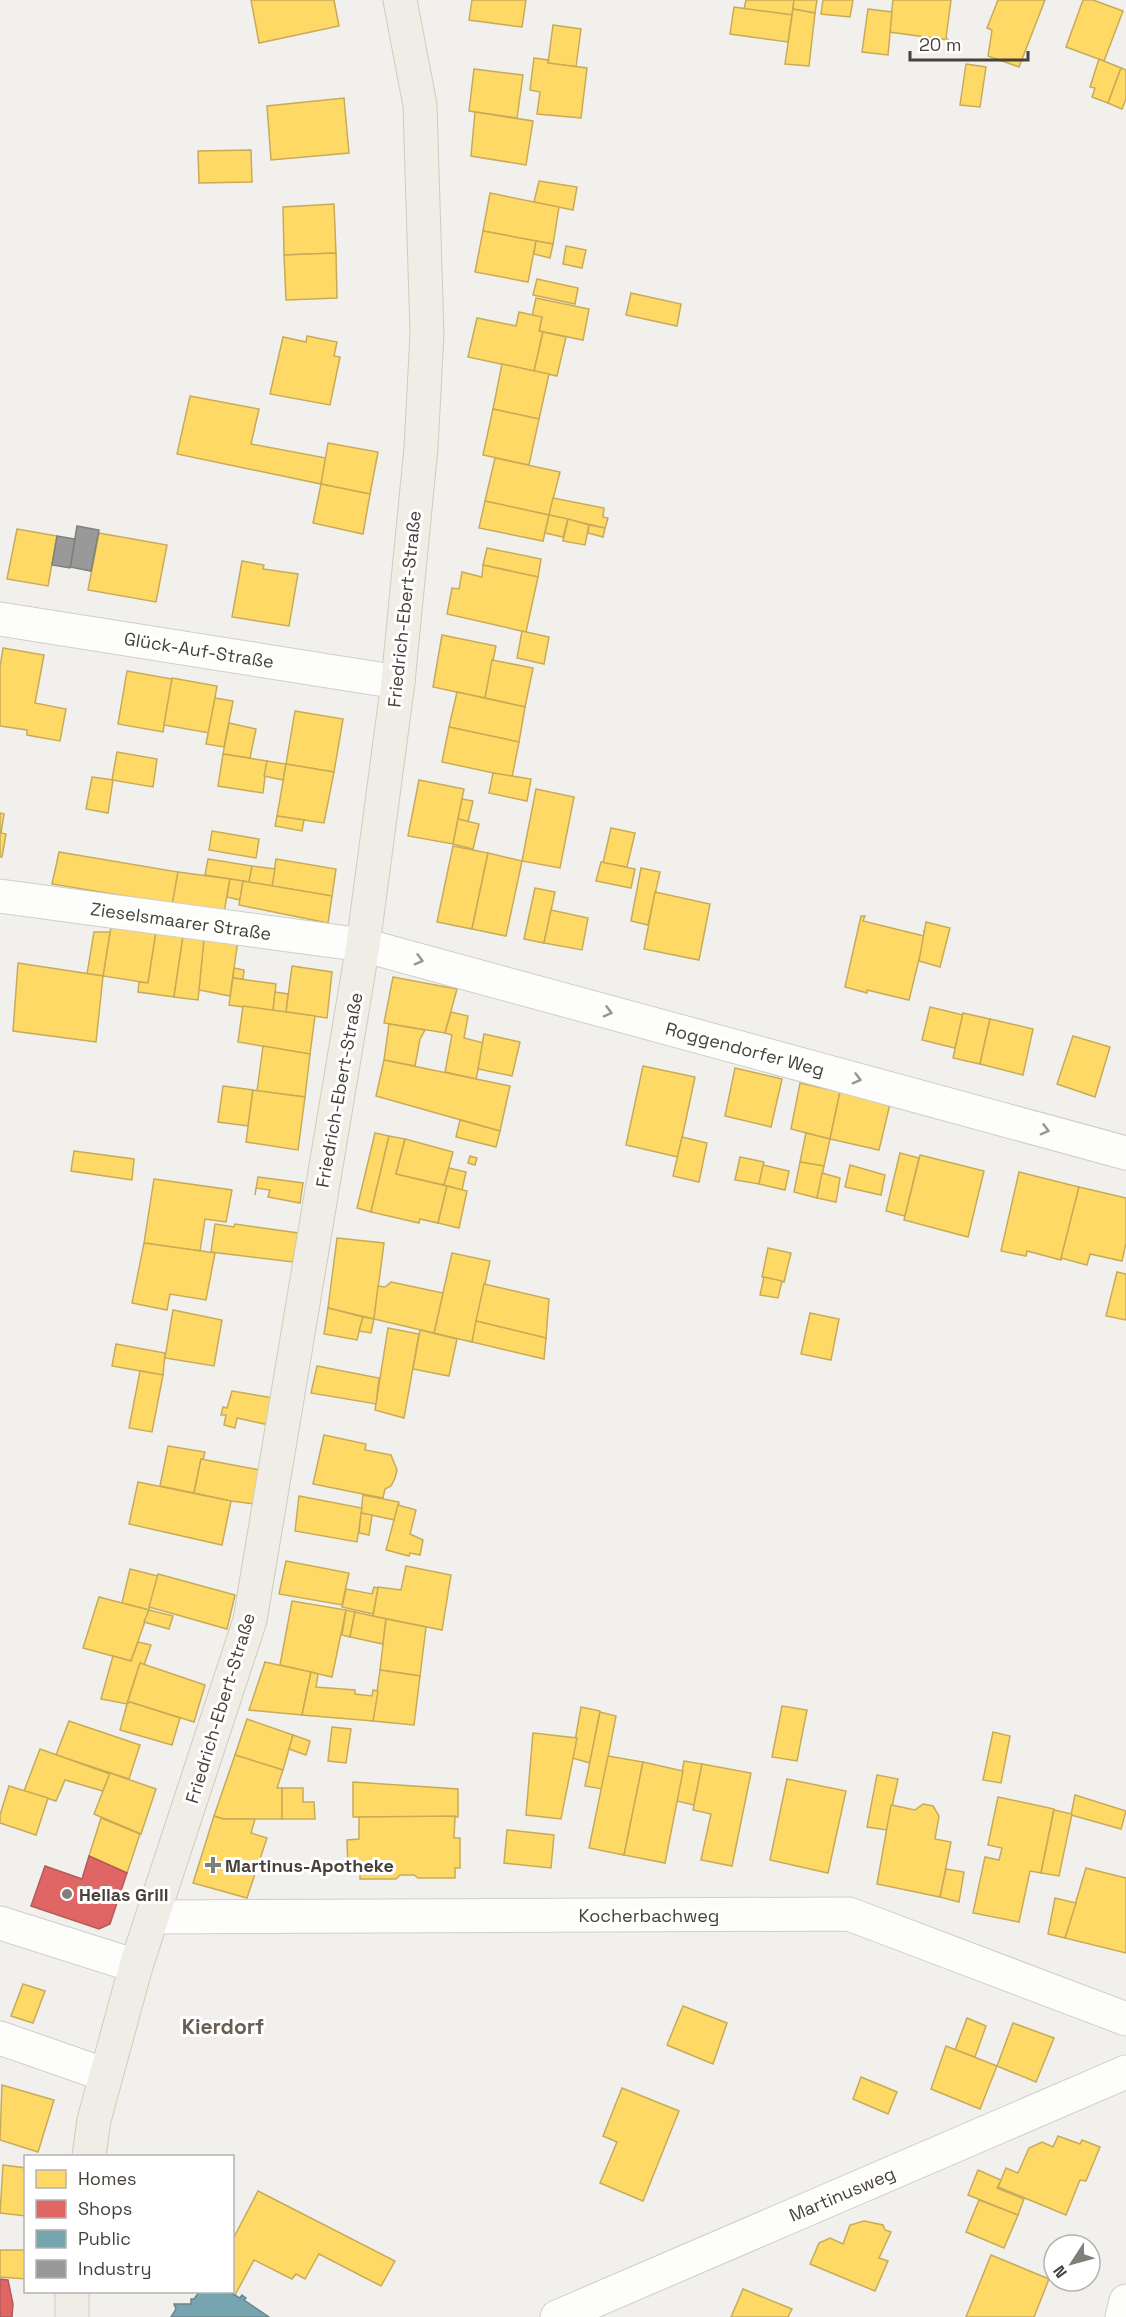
<svg xmlns="http://www.w3.org/2000/svg" width="1126" height="2317" font-family="'Space Grotesk',sans-serif">
<style>
.homes{fill:#ffd966;stroke:#c8ab59;stroke-width:1.5}
.shops{fill:#e06666;stroke:#b25b59;stroke-width:1.5}
.public{fill:#76a5af;stroke:#68878c;stroke-width:1.5}
.industry{fill:#999;stroke:#807f7c;stroke-width:1.5}
.lines{fill:none;stroke-linecap:round;stroke-linejoin:round}
.minor-casing{stroke:#cfceca;stroke-width:35}
.major-casing{stroke:#d1cbbd;stroke-width:35}
.minor{stroke:#fdfdfc;stroke-width:33}
.major{stroke:#f0ede6;stroke-width:33}
.oneway{stroke:#999691}
.poi-dot{fill:#827e79;stroke:#fff;stroke-width:2}
.labels{text-anchor:middle;dominant-baseline:central;stroke-width:6;stroke-linejoin:round;paint-order:stroke}
.street-label{font-size:18px;fill:#47413a;stroke:#fff}
.poi-label{font-size:18px;font-weight:bold;fill:#47413a;stroke:#fff;text-anchor:start}
.quarter-label{font-size:21px;font-weight:bold;fill:#685f52;stroke:#fff}
</style>
<rect width="100%" height="100%" fill="#f1f0ed"/>
<!-- homes -->
<g class="homes">
<polygon points="251,0 334,0 339,26 259,43"/>
<polygon points="472,0 526,0 522,27 469,20"/>
<polygon points="746,0 794,0 792,15 744,9"/>
<polygon points="794,0 817,0 815,13 793,9"/>
<polygon points="823,0 853,0 850,17 821,14"/>
<polygon points="893,0 951,0 946,38 949,40 889,32"/>
<polygon points="998,0 1045,0 1019,67 988,56 992,30 987,28"/>
<polygon points="1083,0 1093,0 1123,11 1104,61 1066,47"/>
<polygon points="734,7 792,15 788,42 730,34"/>
<polygon points="793,9 815,13 809,66 785,64"/>
<polygon points="868,9 892,12 888,55 862,52"/>
<polygon points="553,25 581,29 576,67 548,63"/>
<polygon points="534,58 548,60 548,63 587,68 581,118 537,114 540,92 530,90"/>
<polygon points="1099,59 1121,68 1108,103 1092,97 1095,88 1090,87"/>
<polygon points="966,64 986,67 980,107 960,105"/>
<polygon points="1121,68 1126,70 1126,99 1122,109 1108,103"/>
<polygon points="474,69 523,75 517,118 469,111"/>
<polygon points="344,98 349,153 271,160 267,106"/>
<polygon points="475,112 533,121 526,165 471,156"/>
<polygon points="251,150 252,182 199,183 198,151"/>
<polygon points="539,181 577,187 573,210 534,202"/>
<polygon points="490,193 559,207 553,244 483,231"/>
<polygon points="334,204 336,253 284,255 283,207"/>
<polygon points="483,231 536,241 528,282 475,272"/>
<polygon points="536,241 553,244 550,258 534,254"/>
<polygon points="566,246 586,250 582,268 563,264"/>
<polygon points="336,253 337,298 286,300 284,255"/>
<polygon points="537,279 578,288 575,304 533,295"/>
<polygon points="631,293 681,304 677,326 626,315"/>
<polygon points="536,298 589,309 583,340 539,331 542,317 532,316"/>
<polygon points="519,312 542,317 539,331 543,332 534,371 468,357 477,318 516,326"/>
<polygon points="543,332 566,337 557,376 534,371"/>
<polygon points="307,336 337,342 334,356 340,357 330,405 270,394 283,337 306,342"/>
<polygon points="502,364 549,374 539,419 493,409"/>
<polygon points="190,396 259,409 251,444 326,458 321,484 177,454"/>
<polygon points="493,409 539,419 529,465 483,455"/>
<polygon points="328,443 378,452 370,494 321,484"/>
<polygon points="495,458 560,472 549,515 485,501"/>
<polygon points="321,484 370,494 363,534 313,523"/>
<polygon points="553,498 604,508 603,517 608,518 605,528 549,515"/>
<polygon points="485,501 549,515 543,541 479,528"/>
<polygon points="549,515 568,519 563,537 545,533"/>
<polygon points="568,519 589,525 585,545 563,541"/>
<polygon points="589,525 605,528 603,537 588,533"/>
<polygon points="17,529 57,536 48,586 7,579"/>
<polygon points="99,533 167,545 156,602 88,590"/>
<polygon points="487,548 541,559 538,577 483,565"/>
<polygon points="242,561 264,565 263,569 298,574 289,626 232,617"/>
<polygon points="483,565 538,577 526,632 447,614 452,588 459,589 462,572 482,577"/>
<polygon points="522,631 549,637 544,664 517,658"/>
<polygon points="442,635 496,646 485,698 433,687"/>
<polygon points="3,648 44,655 35,703 66,709 60,741 27,735 27,730 0,726 0,667"/>
<polygon points="492,660 533,668 525,707 485,698"/>
<polygon points="127,671 172,679 163,732 118,724"/>
<polygon points="172,678 217,686 209,733 164,725"/>
<polygon points="457,692 525,707 519,742 449,727"/>
<polygon points="215,698 233,701 224,747 206,744"/>
<polygon points="295,711 343,719 334,772 286,764"/>
<polygon points="229,723 256,729 250,758 223,754"/>
<polygon points="449,727 519,742 512,777 442,762"/>
<polygon points="117,752 157,759 153,787 112,780"/>
<polygon points="223,754 267,761 263,793 218,786"/>
<polygon points="267,761 286,764 283,780 264,776"/>
<polygon points="286,764 334,772 324,823 277,816"/>
<polygon points="493,773 531,779 527,801 489,793"/>
<polygon points="92,777 113,780 108,813 86,809"/>
<polygon points="419,780 464,789 453,844 408,836"/>
<polygon points="536,789 574,797 560,868 522,861"/>
<polygon points="462,799 473,801 468,822 458,819"/>
<polygon points="0,813 4,814 1,833 6,834 2,857 0,857"/>
<polygon points="277,816 304,820 302,831 275,826"/>
<polygon points="458,819 479,824 473,849 453,844"/>
<polygon points="611,828 635,833 627,867 603,863"/>
<polygon points="212,831 259,839 256,858 209,850"/>
<polygon points="453,846 488,853 472,929 437,922"/>
<polygon points="59,852 178,872 173,904 52,884"/>
<polygon points="488,853 522,861 506,936 472,929"/>
<polygon points="208,859 252,866 249,882 205,875"/>
<polygon points="276,859 336,869 332,896 272,886"/>
<polygon points="601,862 635,869 631,888 596,881"/>
<polygon points="252,866 275,869 272,886 249,882"/>
<polygon points="641,868 660,872 648,925 631,921"/>
<polygon points="178,872 230,879 224,913 172,905"/>
<polygon points="230,879 243,881 240,900 227,897"/>
<polygon points="243,881 332,896 328,923 239,905"/>
<polygon points="535,888 555,892 544,943 524,939"/>
<polygon points="655,892 710,904 699,960 644,949"/>
<polygon points="551,910 588,918 582,950 544,943"/>
<polygon points="861,916 865,916 863,921 924,936 924,931 926,931 909,1000 867,990 867,993 845,987"/>
<polygon points="926,922 950,928 940,967 919,961"/>
<polygon points="111,927 156,932 148,983 103,976"/>
<polygon points="94,932 110,932 103,976 87,974"/>
<polygon points="156,932 183,936 174,997 138,992 139,982 148,983"/>
<polygon points="204,935 238,940 230,996 199,990"/>
<polygon points="183,936 204,939 198,1000 174,997"/>
<polygon points="18,963 103,976 96,1042 13,1031"/>
<polygon points="292,966 332,972 327,1018 286,1012"/>
<polygon points="234,968 244,970 243,979 233,978"/>
<polygon points="393,977 457,989 445,1033 384,1023"/>
<polygon points="233,978 276,984 273,1011 229,1005"/>
<polygon points="275,992 288,994 286,1012 273,1011"/>
<polygon points="243,1006 315,1016 310,1054 238,1042"/>
<polygon points="930,1007 963,1015 955,1048 922,1040"/>
<polygon points="451,1012 468,1016 464,1038 484,1043 476,1079 445,1072 452,1035 445,1033"/>
<polygon points="963,1013 990,1019 980,1064 953,1058"/>
<polygon points="990,1019 1033,1029 1023,1075 980,1064"/>
<polygon points="389,1024 425,1030 420,1039 415,1066 384,1060"/>
<polygon points="484,1034 520,1042 512,1076 478,1069"/>
<polygon points="1073,1036 1110,1047 1095,1097 1057,1084"/>
<polygon points="263,1046 310,1054 305,1097 257,1091"/>
<polygon points="384,1060 510,1086 500,1131 376,1096"/>
<polygon points="643,1066 695,1077 678,1157 626,1145"/>
<polygon points="735,1068 782,1079 771,1127 725,1116"/>
<polygon points="800,1083 840,1092 830,1139 791,1129"/>
<polygon points="223,1086 253,1090 248,1126 218,1122"/>
<polygon points="253,1090 305,1097 298,1150 246,1142"/>
<polygon points="840,1092 890,1104 879,1150 830,1139"/>
<polygon points="460,1120 500,1131 496,1147 456,1137"/>
<polygon points="375,1133 389,1136 371,1212 357,1208"/>
<polygon points="806,1133 830,1139 824,1166 800,1162"/>
<polygon points="389,1136 405,1139 396,1174 447,1186 438,1223 420,1219 419,1223 371,1212"/>
<polygon points="682,1137 707,1143 699,1182 673,1176"/>
<polygon points="405,1139 453,1152 444,1185 396,1174"/>
<polygon points="74,1151 134,1159 132,1180 71,1171"/>
<polygon points="900,1153 919,1158 905,1216 886,1211"/>
<polygon points="920,1155 984,1171 968,1237 904,1220"/>
<polygon points="470,1156 477,1158 475,1165 468,1163"/>
<polygon points="740,1157 764,1162 759,1184 735,1180"/>
<polygon points="800,1162 824,1166 817,1198 794,1192"/>
<polygon points="763,1165 789,1171 785,1190 759,1184"/>
<polygon points="850,1165 885,1175 881,1195 845,1187"/>
<polygon points="449,1168 466,1172 462,1190 444,1185"/>
<polygon points="1019,1172 1079,1187 1061,1260 1027,1251 1026,1256 1001,1251"/>
<polygon points="822,1173 840,1178 836,1202 817,1198"/>
<polygon points="258,1177 303,1183 300,1203 268,1197 270,1190 256,1188 255,1195"/>
<polygon points="154,1179 232,1190 226,1222 205,1219 200,1251 144,1243"/>
<polygon points="447,1186 467,1191 459,1228 438,1223"/>
<polygon points="1079,1187 1126,1198 1126,1243 1122,1261 1090,1254 1087,1265 1061,1258"/>
<polygon points="215,1224 234,1227 235,1224 298,1233 293,1262 211,1252"/>
<polygon points="337,1238 384,1243 374,1319 328,1308"/>
<polygon points="144,1243 215,1253 206,1300 170,1294 167,1310 132,1303"/>
<polygon points="768,1248 791,1253 784,1282 762,1277"/>
<polygon points="452,1253 490,1261 472,1342 434,1333"/>
<polygon points="1117,1272 1126,1274 1126,1320 1106,1316"/>
<polygon points="764,1277 782,1281 778,1298 760,1295"/>
<polygon points="391,1282 443,1293 434,1333 374,1319 378,1286 385,1287"/>
<polygon points="484,1284 549,1299 546,1338 476,1321"/>
<polygon points="328,1308 363,1317 357,1340 324,1334"/>
<polygon points="173,1310 222,1320 214,1366 165,1358"/>
<polygon points="810,1313 839,1319 831,1360 801,1354"/>
<polygon points="363,1317 374,1319 371,1333 359,1331"/>
<polygon points="476,1321 546,1338 544,1359 472,1342"/>
<polygon points="388,1328 419,1334 404,1418 375,1410"/>
<polygon points="420,1330 457,1339 449,1376 413,1369"/>
<polygon points="116,1344 165,1353 163,1375 112,1366"/>
<polygon points="317,1366 379,1378 376,1404 311,1393"/>
<polygon points="140,1371 163,1375 152,1432 129,1428"/>
<polygon points="232,1391 274,1398 269,1425 237,1418 235,1428 224,1425 226,1415 221,1415 223,1407 227,1408"/>
<polygon points="324,1435 366,1444 365,1450 391,1455 397,1470 395,1478 391,1486 385,1489 383,1498 313,1484"/>
<polygon points="168,1446 205,1452 203,1460 201,1459 194,1493 160,1486"/>
<polygon points="201,1459 260,1470 254,1504 231,1501 194,1493"/>
<polygon points="138,1482 231,1501 222,1545 129,1524"/>
<polygon points="363,1495 399,1502 395,1520 361,1513"/>
<polygon points="299,1496 362,1508 357,1542 295,1531"/>
<polygon points="398,1505 416,1510 410,1534 423,1540 420,1555 410,1553 409,1556 386,1550"/>
<polygon points="361,1513 372,1515 369,1535 359,1533"/>
<polygon points="286,1561 349,1573 342,1605 279,1594"/>
<polygon points="406,1566 451,1575 442,1630 373,1616 378,1587 401,1590"/>
<polygon points="130,1569 158,1576 149,1610 122,1603"/>
<polygon points="158,1574 235,1595 227,1629 149,1607"/>
<polygon points="374,1587 378,1588 373,1614 342,1607 346,1589 372,1594"/>
<polygon points="99,1597 149,1610 131,1661 83,1648"/>
<polygon points="292,1601 346,1610 332,1677 280,1665"/>
<polygon points="149,1610 173,1616 169,1629 144,1622"/>
<polygon points="346,1610 355,1612 350,1637 342,1635"/>
<polygon points="355,1612 386,1619 383,1644 350,1637"/>
<polygon points="386,1619 426,1627 420,1676 380,1670"/>
<polygon points="138,1642 151,1645 144,1665 140,1663 127,1704 101,1699 113,1656 131,1661"/>
<polygon points="265,1662 311,1672 302,1715 249,1710"/>
<polygon points="140,1663 205,1685 194,1722 130,1702 127,1704"/>
<polygon points="380,1670 420,1676 414,1725 373,1721"/>
<polygon points="311,1672 318,1674 316,1687 355,1690 355,1694 372,1696 373,1690 378,1691 373,1721 302,1715"/>
<polygon points="130,1702 180,1718 172,1745 120,1730 127,1704"/>
<polygon points="782,1706 807,1710 797,1761 772,1757"/>
<polygon points="581,1707 600,1711 590,1763 572,1758"/>
<polygon points="600,1712 616,1716 602,1789 585,1786"/>
<polygon points="247,1719 293,1735 283,1770 235,1755"/>
<polygon points="69,1721 140,1745 129,1779 56,1755"/>
<polygon points="332,1727 351,1729 346,1763 328,1761"/>
<polygon points="993,1732 1010,1736 1001,1783 983,1780"/>
<polygon points="533,1733 577,1738 561,1819 526,1815"/>
<polygon points="293,1735 310,1741 306,1755 289,1749"/>
<polygon points="40,1749 110,1774 103,1791 65,1780 56,1801 24,1791"/>
<polygon points="235,1755 283,1770 277,1788 282,1788 282,1819 223,1819 214,1816"/>
<polygon points="608,1756 643,1762 624,1855 589,1848"/>
<polygon points="684,1761 702,1764 694,1805 677,1801"/>
<polygon points="643,1762 683,1771 665,1863 624,1855"/>
<polygon points="702,1764 751,1773 732,1866 701,1860 711,1814 693,1810"/>
<polygon points="110,1773 156,1789 141,1834 94,1814"/>
<polygon points="877,1775 898,1779 887,1830 867,1827"/>
<polygon points="787,1779 846,1791 828,1873 770,1860"/>
<polygon points="353,1782 458,1789 458,1817 353,1817"/>
<polygon points="9,1786 48,1798 36,1835 0,1823 0,1815"/>
<polygon points="282,1788 303,1788 303,1802 314,1802 315,1819 282,1819"/>
<polygon points="1075,1795 1126,1811 1121,1829 1071,1815"/>
<polygon points="998,1797 1054,1809 1041,1873 1030,1871 1019,1922 973,1913 985,1857 999,1860 1002,1848 988,1845"/>
<polygon points="923,1804 933,1806 939,1816 935,1839 951,1842 940,1897 877,1884 891,1805 915,1810"/>
<polygon points="1054,1810 1072,1814 1059,1876 1041,1873"/>
<polygon points="214,1816 223,1819 255,1819 251,1833 267,1838 247,1898 193,1883"/>
<polygon points="455,1816 454,1838 460,1838 460,1868 455,1868 455,1878 418,1878 414,1875 400,1875 396,1879 360,1879 360,1870 348,1869 347,1840 359,1839 359,1817"/>
<polygon points="101,1818 140,1834 127,1873 89,1856"/>
<polygon points="507,1830 554,1835 551,1868 504,1863"/>
<polygon points="1086,1868 1126,1878 1126,1953 1065,1938"/>
<polygon points="946,1869 964,1872 959,1902 940,1897"/>
<polygon points="1055,1898 1076,1903 1065,1938 1048,1934"/>
<polygon points="23,1984 45,1991 33,2023 11,2016"/>
<polygon points="683,2006 727,2023 713,2064 667,2045"/>
<polygon points="967,2018 986,2026 975,2057 955,2050"/>
<polygon points="1013,2023 1054,2038 1036,2082 997,2066"/>
<polygon points="946,2046 997,2066 980,2109 931,2089"/>
<polygon points="861,2077 897,2092 888,2114 853,2099"/>
<polygon points="2,2085 54,2100 38,2152 0,2140"/>
<polygon points="622,2088 679,2111 643,2201 600,2183 617,2142 603,2136"/>
<polygon points="1058,2136 1080,2144 1082,2140 1100,2147 1086,2181 1080,2180 1066,2215 998,2187 1006,2168 1018,2173 1029,2148 1042,2142 1053,2147"/>
<polygon points="3,2165 26,2168 26,2216 0,2213"/>
<polygon points="978,2170 1001,2180 997,2188 1024,2199 1018,2215 968,2195"/>
<polygon points="258,2191 395,2261 381,2286 319,2254 305,2279 296,2274 292,2279 254,2260 235,2295 229,2292 232,2292 232,2241"/>
<polygon points="979,2200 1018,2215 1004,2248 966,2232"/>
<polygon points="864,2221 883,2225 885,2230 891,2232 879,2258 888,2261 875,2291 810,2264 819,2243 830,2238 843,2244 850,2225"/>
<polygon points="0,2250 26,2250 26,2279 0,2277"/>
<polygon points="991,2255 1049,2279 1034,2317 966,2317"/>
<polygon points="743,2289 792,2309 788,2317 731,2317"/>
</g>
<!-- shops -->
<g class="shops">
<polygon points="89,1856 127,1873 110,1924 99,1929 31,1906 45,1866 82,1879"/>
<polygon points="0,2279 8,2280 13,2304 12,2317 0,2317"/>
</g>
<!-- public -->
<polygon class="public" points="199,2292 229,2292 240,2298 242,2295 246,2298 244,2300 269,2317 171,2317 176,2309 174,2304 191,2304 191,2299 194,2299"/>
<!-- industry -->
<g class="industry">
<polygon points="77,526 99,530 91,571 70,567"/>
<polygon points="57,536 75,539 70,568 52,565"/>
</g>
<g class="lines">
<!-- minor casing -->
<g class="minor-casing">
<g id="minor">
<polyline points="0,619 398,682"/>
<polyline points="0,896 363,945 1126,1153"/>
<polyline points="154,1917 849,1914 1126,2019"/>
<polyline points="0,1923 136,1966"/>
<polyline points="0,2038 106,2075"/>
<polyline points="557,2317 1126,2072"/>
<polyline points="1122,2317 1126,2301"/>
</g>
</g>
<!-- major casing -->
<g class="major-casing">
<g id="major">
<polyline points="89,2156 94,2120 136,1966 250,1620 363,945 398,682 421,448 427,334 420,105 400,0"/>
<polyline points="72,2317 72,2292"/>
</g>
</g>
<!-- minor -->
<use href="#minor" class="minor"/>
<!-- major -->
<use href="#major" class="major"/>
</g>
<!-- one-way arrows -->
<defs><path id="oneway-chevron" d="M-2-3.5L2.5 0L-2 3.5" fill="none" stroke-width="1.6" stroke-linecap="round" stroke-linejoin="round" transform="scale(1.5)"/></defs>
<g class="oneway">
<use href="#oneway-chevron" transform="translate(419 960) rotate(15)"/>
<use href="#oneway-chevron" transform="translate(608 1012) rotate(15)"/>
<use href="#oneway-chevron" transform="translate(857 1079) rotate(15)"/>
<use href="#oneway-chevron" transform="translate(1045 1130) rotate(15)"/>
</g>
<!-- markers -->
<g class="poi-dot">
<path d="M210 1856h6v6h6v6h-6v6h-6v-6h-6v-6h6z"/>
<circle cx="67" cy="1894" r="6"/>
</g>
<g class="labels">
<!-- street labels -->
<g class="street-label">
<text transform="translate(404 609) rotate(-84)">Friedrich-Ebert-Straße</text>
<text transform="translate(199 650) rotate(9)">Glück-Auf-Straße</text>
<text transform="translate(181 921) rotate(8)">Zieselsmaarer Straße</text>
<text transform="translate(745 1049) rotate(15)">Roggendorfer Weg</text>
<text transform="translate(339 1090) rotate(-80)">Friedrich-Ebert-Straße</text>
<text transform="translate(220 1708) rotate(-73)">Friedrich-Ebert-Straße</text>
<text x="649" y="1915">Kocherbachweg</text>
<text transform="translate(842 2194) rotate(-23)">Martinusweg</text>
</g>
<!-- poi labels -->
<g class="poi-label">
<text x="225" y="1865">Martinus-Apotheke</text>
<text x="79" y="1894">Hellas Grill</text>
</g>
<!-- quarter labels -->
<g class="quarter-label">
<text x="223" y="2026">Kierdorf</text>
</g>
</g>
<!-- legend -->
<rect x="24" y="2155" width="210" height="138" fill="#ffffff" stroke="#b5b3b0" stroke-width="1.5"/>
<rect x="36" y="2170" width="30" height="18" fill="#ffd966" stroke="#b5b3b0" stroke-width="1.5"/>
<text x="78" y="2185" font-size="18" fill="#47413a">Homes</text>
<rect x="36" y="2200" width="30" height="18" fill="#e06666" stroke="#b5b3b0" stroke-width="1.5"/>
<text x="78" y="2215" font-size="18" fill="#47413a">Shops</text>
<rect x="36" y="2230" width="30" height="18" fill="#76a5af" stroke="#b5b3b0" stroke-width="1.5"/>
<text x="78" y="2245" font-size="18" fill="#47413a">Public</text>
<rect x="36" y="2260" width="30" height="18" fill="#999999" stroke="#b5b3b0" stroke-width="1.5"/>
<text x="78" y="2275" font-size="18" fill="#47413a">Industry</text>
<!-- north arrow -->
<g transform="translate(1072 2263) rotate(234)"><circle r="28" fill="#ffffff" stroke="#b5b3b0" stroke-width="1.5"/>
<path d="M0-4.5L10 22L0 15L-10 22Z" fill="#827e79"/>
<text y="-9" font-size="16" font-weight="bold" text-anchor="middle" fill="#47413a">N</text>
</g>
<!-- scale -->
<path d="M910 51v9h118v-9" fill="none" stroke="#47413a" stroke-width="3"/>
<text x="919" y="51" font-size="18" fill="#47413a" stroke="#ffffff" stroke-width="4.5" paint-order="stroke">20 m</text>
</svg>
